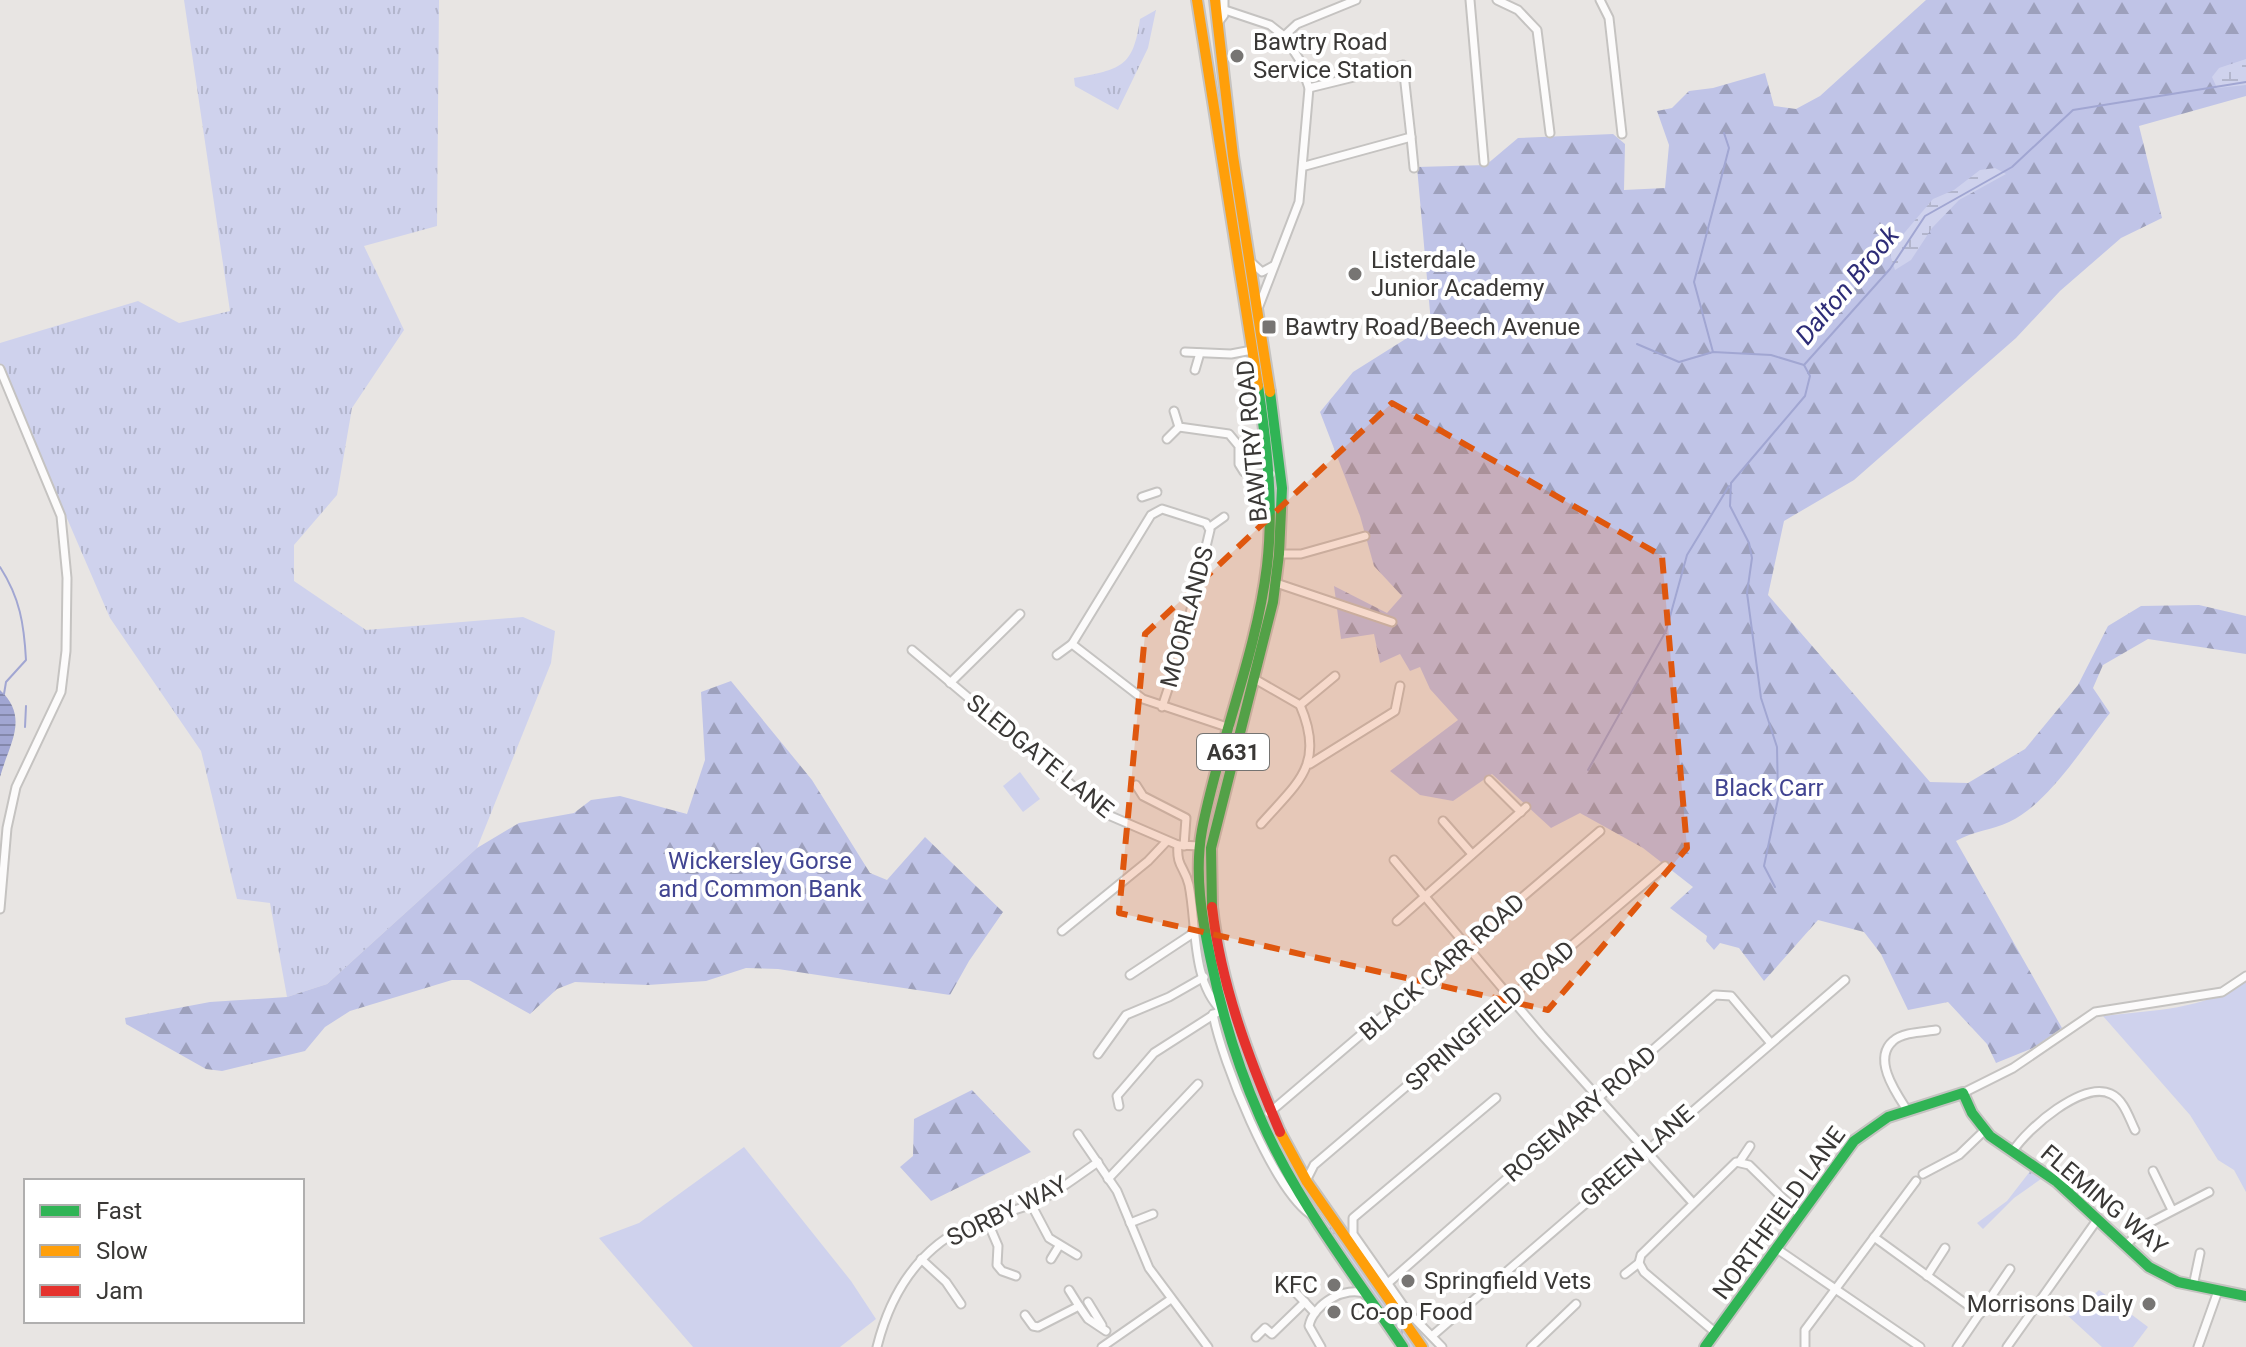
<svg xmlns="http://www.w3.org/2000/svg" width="2246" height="1347" font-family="Roboto,sans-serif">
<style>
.grass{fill:url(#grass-tufts)}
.forest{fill:url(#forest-firs)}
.wetland{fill:url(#wetland-marsh)}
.green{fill:#cfd2ed}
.water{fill:url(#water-rules)}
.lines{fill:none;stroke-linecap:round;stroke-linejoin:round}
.stream{stroke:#a1a6d2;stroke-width:2}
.street-casing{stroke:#c5c3c1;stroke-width:11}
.fast-casing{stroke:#c5c3c1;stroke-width:14}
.slow-casing{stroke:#c5c3c1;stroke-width:14}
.jam-casing{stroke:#c5c3c1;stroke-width:14}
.street{stroke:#fcfbfb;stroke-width:7}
.fast{stroke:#30b455;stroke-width:10}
.slow{stroke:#ff9f0a;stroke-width:10}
.jam{stroke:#e5322d;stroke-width:10}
.marked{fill:#df570e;fill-opacity:0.2;stroke:#df570e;stroke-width:6;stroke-dasharray:16 10;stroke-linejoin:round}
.poi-dot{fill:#777573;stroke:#fff;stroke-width:3}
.labels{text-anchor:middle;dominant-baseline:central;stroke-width:8;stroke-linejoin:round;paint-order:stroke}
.shield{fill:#fff;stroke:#757472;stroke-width:2}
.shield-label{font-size:22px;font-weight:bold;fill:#3a3836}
.poi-label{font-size:24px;fill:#3a3836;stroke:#fff;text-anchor:start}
.street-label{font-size:24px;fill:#3a3836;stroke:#fff}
.park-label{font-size:24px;fill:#414491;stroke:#fff}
.water-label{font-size:26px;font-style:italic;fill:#2d2c77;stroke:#fff}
</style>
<defs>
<pattern id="grass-tufts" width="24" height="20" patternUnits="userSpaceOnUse" patternTransform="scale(2)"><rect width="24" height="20" fill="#cfd2ed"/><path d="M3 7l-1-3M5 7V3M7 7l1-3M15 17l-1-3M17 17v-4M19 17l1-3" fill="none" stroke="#b2b5cc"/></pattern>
<pattern id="forest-firs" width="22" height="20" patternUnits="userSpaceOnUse" patternTransform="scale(2)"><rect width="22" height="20" fill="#c0c4e7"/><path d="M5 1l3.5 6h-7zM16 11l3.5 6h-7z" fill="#9da0bc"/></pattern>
<pattern id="wetland-marsh" width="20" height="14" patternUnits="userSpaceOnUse" patternTransform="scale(2)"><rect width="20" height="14" fill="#cfd2ed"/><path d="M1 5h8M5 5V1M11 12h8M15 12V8" fill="none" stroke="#b2b5cc"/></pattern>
<pattern id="water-rules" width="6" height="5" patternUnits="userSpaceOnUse" patternTransform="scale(2)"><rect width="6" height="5" fill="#a1a6d2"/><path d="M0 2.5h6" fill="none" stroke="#8488ab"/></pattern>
</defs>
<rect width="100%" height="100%" fill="#e8e5e3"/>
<!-- grass -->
<g class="grass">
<polygon points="184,0 439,0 437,226 364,246 404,330 352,408 337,495 294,545 294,581 366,630 523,617 555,631 551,663 477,848 327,984 287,997 270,903 237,899 201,751 110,618 0,363 0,343 138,301 179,323 230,311"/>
<path d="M1156 10 1148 48 1118 110 1075 86 1074 78C1121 69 1133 68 1140 19Z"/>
<polygon points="2031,1170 2041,1179 2014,1198 1983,1229 1977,1223 2007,1201"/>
<polygon points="1333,1225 1418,1347 1410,1347 1329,1228"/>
</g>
<!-- forest -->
<g class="forest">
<path d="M1926 0H2246V96L2139 126 2162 218 2121 238 2060 291 2016 338 1854 480 1784 521 1768 595 1930 782 1968 783 2025 749 2078 685 2108 626 2141 606 2199 605 2246 616V654L2148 639 2103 665 2093 688 2110 713C2083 747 2048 804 2009 822 1992 830 1973 831 1956 841L2062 1028 2033 1048 1996 1063 1987 1044 1948 1002 1908 1010 1881 954 1864 932 1818 920 1764 981 1739 948 1720 943 1714 950 1706 941 1707 936 1670 908 1693 887 1643 848 1580 813 1551 828 1492 774 1453 801 1420 795 1390 771 1458 720 1430 689 1420 667 1410 671 1400 654 1380 663 1374 634 1341 639 1334 586 1387 613 1402 596 1374 566 1360 516 1320 412 1353 372 1431 323 1417 167 1486 165 1518 138 1613 134 1625 144 1624 190 1665 188 1669 145 1657 111 1672 108 1689 91 1713 88 1765 73 1774 106 1796 109 1820 96Z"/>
<polygon points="731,681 812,780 870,873 887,880 925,837 1003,912 969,961 950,995 778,969 746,968 706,981 648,985 575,982 557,989 530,1014 469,980 452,980 350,1011 325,1027 305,1051 222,1071 206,1069 126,1024 125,1018 210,1002 287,997 327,984 477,848 519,823 574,813 591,800 620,796 687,814 705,760 701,692"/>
<polygon points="972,1090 1031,1152 931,1201 900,1167 913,1156 914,1119"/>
</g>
<!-- wetland -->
<g class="wetland">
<polygon points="2246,59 2246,85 2217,88 2212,77 2219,68"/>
<polygon points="1995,168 2006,174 1959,200 1932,228 1911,260 1895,270 1889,251 1933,199 1954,190 1980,170"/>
</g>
<!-- green -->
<g class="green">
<polygon points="1020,772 1040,799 1023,812 1003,786"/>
<path d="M2246 981V1192L2234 1170 2218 1160 2190 1115 2103 1016C2154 1010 2203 1010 2246 981Z"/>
<polygon points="744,1147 851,1281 876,1319 840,1347 693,1347 599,1238 639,1223"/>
<polygon points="2099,1290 2148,1327 2133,1347 2102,1347 2066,1314 2070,1309 2076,1312"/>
</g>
<!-- water -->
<path class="water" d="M0 690C30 718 9 744 0 777Z"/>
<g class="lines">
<!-- stream -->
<g class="stream">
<polyline points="1637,344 1679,362 1713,352 1771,355 1804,365"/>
<polyline points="1713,352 1694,282 1729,148 1724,133"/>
<path d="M0 567C20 598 24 624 26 660L6 682 4 694"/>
<polyline points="25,727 26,706"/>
<polyline points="1588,770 1666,631 1687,555 1729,486"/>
<polyline points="1775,887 1764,866 1778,799 1777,747 1761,698 1747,593 1752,558 1749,543 1730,506 1731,483 1805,396 1810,376 1804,365 1890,269 1925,216 2012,167 2073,110 2246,82"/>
</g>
<!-- street casing -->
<g class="street-casing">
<g id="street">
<polyline points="1470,0 1484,162"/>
<polyline points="1497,0 1518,10 1537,30 1550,133"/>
<polyline points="1600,0 1609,18 1622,134"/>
<polyline points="1225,10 1270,25 1284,36 1299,59 1309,88 1299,202 1259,306"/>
<polyline points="1218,23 1224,15 1224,0"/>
<polyline points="1284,36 1297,24 1356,0"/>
<polyline points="1411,137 1414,168"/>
<polyline points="1305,166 1411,137 1403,65 1309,88"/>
<polyline points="1251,262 1262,272 1273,266"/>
<polyline points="1185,352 1231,354 1252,350"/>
<polyline points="0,369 61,516 67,578 66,651 61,692 16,787 7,828 0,909"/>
<polyline points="1195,370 1200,353"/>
<polyline points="1174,411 1179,427 1229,434 1239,446 1239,464 1244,472 1271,474"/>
<polyline points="1167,439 1179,427"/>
<polyline points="1142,497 1157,492"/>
<polyline points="1210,527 1224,517"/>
<polyline points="1279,554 1301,554 1365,536"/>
<polyline points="1276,583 1392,622"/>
<polyline points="912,650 1106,814 1178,845"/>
<polyline points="1057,655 1072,644"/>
<path d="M1253 678 1300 705C1326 765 1297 783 1261 824"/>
<polyline points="950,683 1020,614"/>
<polyline points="1300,705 1335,676"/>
<polyline points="1162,707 1182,647 1210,530 1206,523 1162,509 1151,515 1072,644 1143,699 1227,727 1230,727"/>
<polyline points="1310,764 1395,711 1400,686"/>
<polyline points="1489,780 1521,812"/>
<polyline points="1136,785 1143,796 1186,818 1184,846"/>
<polyline points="1443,821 1472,854"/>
<polyline points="1394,860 1542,1035 1693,1203"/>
<polyline points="1397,921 1526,807"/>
<polyline points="1062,931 1148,861 1166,842"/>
<polyline points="1130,975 1195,932"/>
<path d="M1213 1014C1222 1062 1272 1186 1310 1214"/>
<polyline points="1098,1054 1126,1015 1169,997 1204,977"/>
<polyline points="1963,1093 2013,1068 2095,1012 2222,992 2246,976"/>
<path d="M1119 1106 1117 1096 1154 1053 1221 1010C1191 980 1197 924 1189 885 1185 867 1176 867 1178 845L1200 846"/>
<path d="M1907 1110C1896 1093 1872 1059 1893 1041 1903 1032 1924 1032 1936 1030"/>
<polyline points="1269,1113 1600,831"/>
<polyline points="1078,1134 1117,1191 1149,1268 1208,1347"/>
<path d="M2013 1151C2027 1129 2083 1080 2111 1094 2124 1100 2129 1118 2135 1130"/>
<polyline points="1740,1161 1750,1146"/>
<polyline points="2153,1171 2172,1210"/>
<polyline points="1923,1174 1959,1155 1985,1130"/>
<polyline points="1108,1179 1198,1084"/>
<polyline points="1307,1179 1314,1165 1665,866"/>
<polyline points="1031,1204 1049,1238 1077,1255"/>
<polyline points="986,1218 998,1246 997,1265 1002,1271 1016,1276"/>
<polyline points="1130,1223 1153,1214"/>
<polyline points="1874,1237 1980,1314"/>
<polyline points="2126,1245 2149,1223 2209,1192"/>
<polyline points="1777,1249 1920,1347"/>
<polyline points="921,1259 946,1282 961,1304"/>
<polyline points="1051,1259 1059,1246"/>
<polyline points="1625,1274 1639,1263"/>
<polyline points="1927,1276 1945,1248"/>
<polyline points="1283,1279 1315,1313"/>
<polyline points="1388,1283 1715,995 1731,996 1769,1041"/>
<polyline points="2193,1286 2200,1253"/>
<polyline points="1069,1290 1079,1306"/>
<polyline points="1088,1302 1102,1325"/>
<polyline points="1025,1315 1033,1326 1038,1327 1079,1306 1088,1319 1106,1331"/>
<polyline points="1716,1333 1644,1272 1639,1263 1641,1255 1736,1162 1749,1165 1800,1215"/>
<polyline points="1432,1336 1845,980"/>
<polyline points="1256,1337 1265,1328 1272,1334 1305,1302"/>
<path d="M877 1347C891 1291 921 1245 976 1222 993 1214 1012 1212 1029 1205 1054 1195 1076 1177 1098 1162"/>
<polyline points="1102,1347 1171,1299"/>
<path d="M1321 1347 1309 1326C1313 1304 1346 1285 1366 1294"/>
<polyline points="1442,1347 1407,1311 1353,1234 1353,1218 1496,1098"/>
<polyline points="1531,1347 1576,1304"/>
<polyline points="1805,1347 1805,1330 1916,1181"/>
<polyline points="1957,1347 2010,1269"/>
<polyline points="2007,1347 2097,1220"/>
<polyline points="2198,1347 2218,1291"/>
</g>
</g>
<!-- fast casing -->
<g class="fast-casing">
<g id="fast">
<path d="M1258 386C1267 446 1274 506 1267 566 1256 656 1219 741 1202 830 1194 874 1202 919 1211 961 1222 1014 1238 1067 1260 1117 1295 1199 1353 1273 1403 1347"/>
<polyline points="1212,907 1211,848 1273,602 1279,554 1282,488 1270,392"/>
<polyline points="1705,1347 1854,1141 1888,1117 1963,1093 1972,1113 1990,1136 2057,1182 2149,1267 2178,1282 2246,1296"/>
</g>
</g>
<!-- slow casing -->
<g class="slow-casing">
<g id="slow">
<polyline points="1197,0 1258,386"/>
<polyline points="1215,0 1233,156 1270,392"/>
<polyline points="1280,1132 1307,1182 1422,1347"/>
</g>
</g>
<!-- jam casing -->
<g class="jam-casing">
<path id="jam" d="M1212 907C1221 986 1249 1059 1280 1132"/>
</g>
<!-- street -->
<use href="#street" class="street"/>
<!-- fast -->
<use href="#fast" class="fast"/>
<!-- slow -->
<use href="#slow" class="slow"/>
<!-- jam -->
<use href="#jam" class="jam"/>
</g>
<!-- marked area -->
<path class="marked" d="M1392 403 1662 556 1687 848 1548 1010 1119 913 1145 634Z"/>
<!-- markers -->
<g class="poi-dot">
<circle cx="1237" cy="56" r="8"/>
<circle cx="1355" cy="274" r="8"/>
<rect x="1261" y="319" width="16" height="16" rx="4"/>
<circle cx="1408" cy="1281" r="8"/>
<circle cx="1334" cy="1285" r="8"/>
<circle cx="2149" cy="1304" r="8"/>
<circle cx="1334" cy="1312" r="8"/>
</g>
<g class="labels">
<!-- shield labels -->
<rect class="shield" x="1197" y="734" width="72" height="36" rx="6"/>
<g class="shield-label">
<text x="1233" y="752">A631</text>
</g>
<!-- poi labels -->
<g class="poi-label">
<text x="1253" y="42">Bawtry Road<tspan x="1253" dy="28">Service Station</tspan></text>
<text x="1371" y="260">Listerdale<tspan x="1371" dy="28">Junior Academy</tspan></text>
<text x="1285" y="327">Bawtry Road/Beech Avenue</text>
<text x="1424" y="1281">Springfield Vets</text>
<text x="1318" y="1285" text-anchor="end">KFC</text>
<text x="2133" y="1304" text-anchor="end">Morrisons Daily</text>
<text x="1350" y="1312">Co-op Food</text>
</g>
<!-- street labels -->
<g class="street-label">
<text transform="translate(1252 441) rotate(-95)">BAWTRY ROAD</text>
<text transform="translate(1187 617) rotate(-75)">MOORLANDS</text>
<text transform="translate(1040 756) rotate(39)">SLEDGATE LANE</text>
<text transform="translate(1442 967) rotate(-41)">BLACK CARR ROAD</text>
<text transform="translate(1490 1016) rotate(-41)">SPRINGFIELD ROAD</text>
<text transform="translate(1580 1114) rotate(-41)">ROSEMARY ROAD</text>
<text transform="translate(1637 1156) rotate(-41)">GREEN LANE</text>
<text transform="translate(2104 1200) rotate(40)">FLEMING WAY</text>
<text transform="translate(1007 1211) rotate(-26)">SORBY WAY</text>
<text transform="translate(1779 1213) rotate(-54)">NORTHFIELD LANE</text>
</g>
<!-- park labels -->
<g class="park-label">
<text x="1769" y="788">Black Carr</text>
<text x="760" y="861">Wickersley Gorse<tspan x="760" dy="28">and Common Bank</tspan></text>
</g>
<!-- water labels -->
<g class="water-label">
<text transform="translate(1847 285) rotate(-50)">Dalton Brook</text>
</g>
</g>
<!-- legend -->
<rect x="24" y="1179" width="280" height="144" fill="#ffffff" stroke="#b0afaf" stroke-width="2"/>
<rect x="40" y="1205" width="40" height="12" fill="#30b455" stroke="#b0afaf" stroke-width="2"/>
<text x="96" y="1219" font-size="24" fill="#3a3836">Fast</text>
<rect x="40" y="1245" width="40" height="12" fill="#ff9f0a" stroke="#b0afaf" stroke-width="2"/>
<text x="96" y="1259" font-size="24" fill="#3a3836">Slow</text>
<rect x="40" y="1285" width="40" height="12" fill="#e5322d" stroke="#b0afaf" stroke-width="2"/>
<text x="96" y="1299" font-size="24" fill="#3a3836">Jam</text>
</svg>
